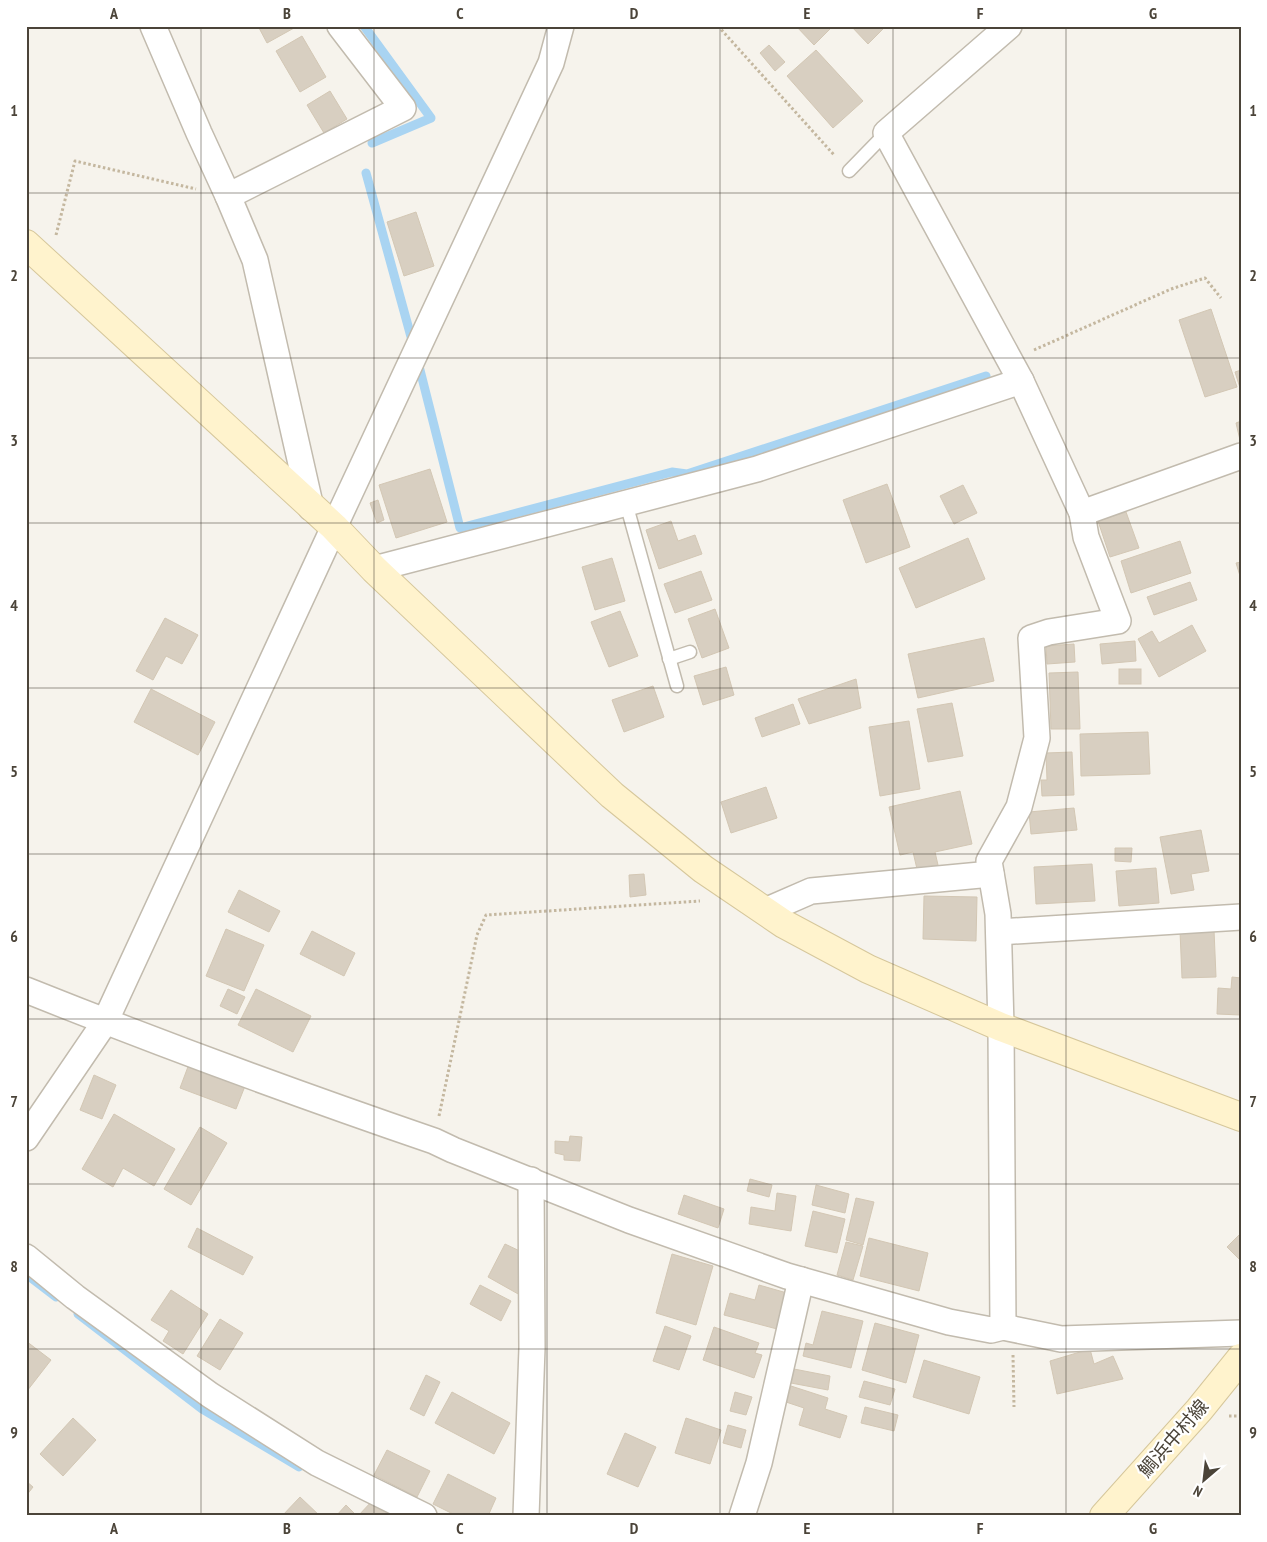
<svg xmlns="http://www.w3.org/2000/svg" width="1267" height="1542" font-family="'PT Sans Narrow','Noto Sans JP',sans-serif">
<style>
.lines{fill:none;stroke-linecap:round;stroke-linejoin:round}
.stream{stroke:#a9d4f2;stroke-width:9}
.building{fill:#d8cfc1;stroke:#d3c7b4}
.lane-casing{stroke:#c2bbae;stroke-width:15}
.street-casing{stroke:#c2bbae;stroke-width:28}
.secondary-casing{stroke:#d6c79b;stroke-width:30}
.path{stroke:#c4b79f;stroke-width:3;stroke-dasharray:2.5 2.5;stroke-linecap:butt}
.lane{stroke:#fff;stroke-width:12}
.street{stroke:#fff;stroke-width:25}
.secondary{stroke:#fff3cd;stroke-width:28}
.grid{fill:none;stroke:#4b4439;stroke-width:1;stroke-opacity:0.55}
.labels{text-anchor:middle;dominant-baseline:central;stroke-width:4.5;stroke-linejoin:round;paint-order:stroke}
.street-label{font-size:19px;fill:#4b4439;stroke:#fff}
.neatline{fill:none;stroke:#4b4439;stroke-width:2}
.grid-label{font-size:16px;text-anchor:middle;font-weight:bold;fill:#4b4439}
</style>
<rect width="100%" height="100%" fill="#f6f3ec"/>
<g class="lines">
<!-- stream -->
<g class="stream">
<polyline points="364,26 431,118 372,143"/>
<polyline points="366,173 413,344"/>
<polyline points="418,362 460,528 672,472 687,474 986,376"/>
<polyline points="26,1274 56,1297"/>
<polyline points="78,1314 202,1409 299,1467"/>
</g>
</g>
<!-- building -->
<g class="building">
<polygon points="258,26 293,26 294,28 267,43"/>
<polygon points="796,26 833,26 814,45"/>
<polygon points="851,26 881,26 883,29 868,44"/>
<polygon points="302,36 326,77 300,92 276,51"/>
<polygon points="769,45 785,62 775,71 760,53"/>
<polygon points="816,50 863,101 833,128 787,76"/>
<polygon points="330,91 347,119 324,133 307,105"/>
<polygon points="416,212 434,266 404,276 387,222"/>
<polygon points="1211,309 1237,387 1205,397 1179,320"/>
<polygon points="1241,370 1241,391 1235,372"/>
<polygon points="1241,421 1241,439 1240,440 1236,423"/>
<polygon points="430,469 447,522 396,538 379,485"/>
<polygon points="887,484 910,547 866,563 843,500"/>
<polygon points="963,485 977,513 954,524 940,496"/>
<polygon points="378,500 384,520 377,523 370,503"/>
<polygon points="1126,512 1139,548 1110,557 1098,521"/>
<polygon points="671,521 678,541 695,535 702,554 659,569 646,530"/>
<polygon points="968,538 985,579 916,608 899,568"/>
<polygon points="1180,541 1191,573 1131,593 1121,561"/>
<polygon points="612,558 625,601 595,610 582,567"/>
<polygon points="1241,562 1241,579 1236,563"/>
<polygon points="701,571 712,600 675,613 664,584"/>
<polygon points="1190,582 1197,600 1154,615 1147,597"/>
<polygon points="715,609 729,648 702,658 688,619"/>
<polygon points="620,611 638,656 609,667 591,622"/>
<polygon points="165,618 198,635 182,664 166,656 153,680 136,671"/>
<polygon points="1192,625 1206,651 1159,677 1138,639 1152,631 1159,643"/>
<polygon points="984,638 994,681 918,698 908,654"/>
<polygon points="1135,641 1136,661 1102,664 1100,644"/>
<polygon points="1074,644 1075,662 1047,664 1046,646"/>
<polygon points="726,667 734,695 703,705 694,676"/>
<rect x="1119" y="669" width="22" height="15"/>
<polygon points="1078,672 1080,729 1051,729 1049,673"/>
<polygon points="856,679 861,708 809,724 798,699"/>
<polygon points="653,686 664,717 624,732 612,700"/>
<polygon points="151,689 215,722 198,755 134,722"/>
<polygon points="952,703 963,756 928,762 917,709"/>
<polygon points="793,704 800,724 762,737 755,718"/>
<polygon points="909,721 920,789 880,796 869,727"/>
<polygon points="1148,732 1150,774 1081,776 1080,734"/>
<polygon points="1072,752 1074,795 1042,796 1041,780 1047,780 1046,753"/>
<polygon points="766,787 777,818 731,833 721,802"/>
<polygon points="960,791 972,844 935,852 938,865 917,869 913,852 900,855 889,807"/>
<polygon points="1074,808 1077,830 1031,834 1029,812"/>
<polygon points="1201,830 1209,871 1191,874 1194,890 1171,894 1160,837"/>
<polygon points="1115,848 1132,848 1131,862 1115,861"/>
<polygon points="1092,864 1095,901 1036,904 1034,867"/>
<polygon points="1156,868 1159,903 1119,906 1116,871"/>
<polygon points="644,874 646,895 630,897 629,875"/>
<polygon points="239,890 280,911 269,932 228,912"/>
<polygon points="924,896 977,897 976,941 923,939"/>
<polygon points="226,929 264,945 244,991 206,976"/>
<polygon points="1214,930 1216,977 1182,978 1180,931"/>
<polygon points="312,931 355,953 344,976 300,954"/>
<polygon points="1232,977 1241,978 1241,1015 1217,1014 1218,988 1231,989"/>
<polygon points="228,989 245,997 237,1014 220,1006"/>
<polygon points="256,989 311,1016 293,1052 238,1025"/>
<polygon points="189,1064 245,1086 236,1109 180,1088"/>
<polygon points="94,1075 116,1085 102,1119 80,1110"/>
<polygon points="114,1114 175,1149 154,1186 123,1168 113,1187 82,1169"/>
<polygon points="200,1127 227,1143 191,1205 164,1189"/>
<polygon points="570,1136 582,1137 580,1161 564,1160 564,1155 555,1153 555,1141 569,1142"/>
<polygon points="750,1179 772,1185 769,1197 747,1191"/>
<polygon points="816,1185 849,1194 845,1213 812,1205"/>
<polygon points="777,1193 796,1196 791,1231 749,1224 751,1207 775,1211"/>
<polygon points="684,1195 724,1209 718,1228 678,1214"/>
<polygon points="856,1198 874,1202 863,1245 846,1240"/>
<polygon points="813,1211 845,1219 837,1253 805,1246"/>
<polygon points="197,1228 253,1257 243,1275 188,1247"/>
<polygon points="1241,1233 1241,1261 1227,1247"/>
<polygon points="869,1238 928,1253 919,1291 860,1276"/>
<polygon points="846,1242 863,1246 853,1280 837,1275"/>
<polygon points="505,1244 524,1253 520,1295 488,1277"/>
<polygon points="672,1254 713,1266 696,1325 656,1313"/>
<polygon points="480,1285 511,1301 501,1321 470,1304"/>
<polygon points="759,1285 787,1293 777,1329 724,1315 730,1293 755,1300"/>
<polygon points="171,1290 208,1314 183,1354 163,1341 169,1331 151,1320"/>
<polygon points="822,1311 863,1321 851,1368 803,1356 806,1343 813,1345"/>
<polygon points="220,1319 243,1333 220,1370 197,1356"/>
<polygon points="875,1323 919,1335 906,1383 862,1370"/>
<polygon points="665,1326 691,1336 679,1370 653,1361"/>
<polygon points="714,1327 759,1343 755,1353 762,1355 754,1378 703,1360"/>
<polygon points="26,1341 51,1360 27,1391 26,1391"/>
<polygon points="1090,1349 1094,1364 1113,1356 1123,1379 1057,1394 1050,1361"/>
<polygon points="924,1360 980,1377 969,1414 913,1397"/>
<polygon points="794,1369 830,1376 828,1390 791,1383"/>
<polygon points="426,1375 440,1382 424,1416 410,1409"/>
<polygon points="864,1381 895,1389 890,1405 859,1397"/>
<polygon points="791,1386 828,1398 825,1409 847,1416 840,1438 799,1425 804,1408 786,1402"/>
<polygon points="452,1392 510,1423 494,1454 435,1423"/>
<polygon points="735,1392 752,1397 746,1415 730,1411"/>
<polygon points="865,1407 898,1415 894,1431 861,1423"/>
<polygon points="73,1418 96,1440 63,1476 40,1454"/>
<polygon points="686,1418 721,1430 710,1464 675,1453"/>
<polygon points="728,1425 746,1430 741,1448 723,1443"/>
<polygon points="625,1433 656,1447 638,1487 607,1474"/>
<polygon points="387,1450 430,1471 417,1497 374,1475"/>
<polygon points="448,1474 496,1498 488,1516 457,1516 433,1504"/>
<polygon points="26,1481 33,1487 26,1496"/>
<polygon points="300,1497 320,1516 282,1516"/>
<polygon points="373,1500 387,1512 383,1516 358,1516"/>
<polygon points="346,1505 357,1516 336,1516"/>
</g>
<g class="lines">
<!-- lane casing -->
<g class="lane-casing">
<g id="lane">
<polyline points="849,171 886,133"/>
<polyline points="626,503 677,686"/>
<polyline points="669,659 690,652"/>
</g>
</g>
<!-- street casing -->
<g class="street-casing">
<g id="street">
<polyline points="153,26 199,133 228,196 255,260 311,508"/>
<polyline points="228,196 403,108 340,26"/>
<polyline points="1082,513 1241,456"/>
<polyline points="374,569 757,469 1021,381"/>
<polyline points="765,911 811,891 991,874"/>
<polyline points="999,932 1241,917"/>
<path d="M26 990C161 1044 297 1094 434 1141L453 1150 629 1220 787 1276 949 1322 991 1330 1003 1327 1061 1339 1241 1333"/>
<polyline points="26,1138 105,1022 334,527 551,63 561,26"/>
<polyline points="26,1257 75,1297 210,1395 317,1463 424,1516"/>
<polyline points="1003,1327 1001,1027 998,914 989,861 1019,807 1037,738 1031,638 1049,632 1118,621 1086,537 1082,513 1021,381 886,133 1009,26"/>
<polyline points="526,1516 532,1348 531,1180"/>
<polyline points="742,1516 759,1463 801,1280"/>
</g>
</g>
<!-- secondary casing -->
<g class="secondary-casing">
<g id="secondary">
<polyline points="26,244 334,527 374,569 612,795 703,869 784,924 868,969 1001,1027 1241,1117"/>
<polyline points="1104,1516 1199,1410 1241,1358"/>
</g>
</g>
<!-- path -->
<g class="path">
<polyline points="718,26 835,156"/>
<polyline points="56,235 75,161 196,189"/>
<polyline points="1034,350 1171,289 1205,278 1221,298"/>
<polyline points="439,1116 477,935 486,915 700,901"/>
<polyline points="1013,1355 1014,1407"/>
<polyline points="1229,1416 1241,1416"/>
</g>
<!-- lane -->
<use href="#lane" class="lane"/>
<!-- street -->
<use href="#street" class="street"/>
<!-- secondary -->
<use href="#secondary" class="secondary"/>
</g>
<!-- grid -->
<path class="grid" d="M201 26V1516M374 26V1516M547 26V1516M720 26V1516M893 26V1516M1066 26V1516M26 193H1241M26 358H1241M26 523H1241M26 688H1241M26 854H1241M26 1019H1241M26 1184H1241M26 1349H1241"/>
<g class="labels">
<!-- street labels -->
<g class="street-label">
<text transform="translate(1173 1438) rotate(-49)">鯛浜中村線</text>
</g>
</g>
<!-- border -->
<rect width="1267" height="1542" fill="none" stroke="#ffffff" stroke-width="55"/>
<!-- north arrow -->
<g transform="translate(1204 1480) rotate(208)" stroke="#ffffff" stroke-width="4" paint-order="stroke">
<path d="M0-4L9 19L0 12L-9 19Z" fill="#4b4439"/>
<text y="-8" font-size="14" font-weight="bold" text-anchor="middle" fill="#4b4439">N</text>
</g>
<rect x="28" y="28" width="1212" height="1486" class="neatline"/>
<g class="grid-label">
<text x="114" y="19">A</text>
<text x="287" y="19">B</text>
<text x="460" y="19">C</text>
<text x="634" y="19">D</text>
<text x="807" y="19">E</text>
<text x="980" y="19">F</text>
<text x="1153" y="19">G</text>
<text x="14" y="116">1</text>
<text x="1253" y="116">1</text>
<text x="14" y="281">2</text>
<text x="1253" y="281">2</text>
<text x="14" y="446">3</text>
<text x="1253" y="446">3</text>
<text x="14" y="611">4</text>
<text x="1253" y="611">4</text>
<text x="14" y="777">5</text>
<text x="1253" y="777">5</text>
<text x="14" y="942">6</text>
<text x="1253" y="942">6</text>
<text x="14" y="1107">7</text>
<text x="1253" y="1107">7</text>
<text x="14" y="1272">8</text>
<text x="1253" y="1272">8</text>
<text x="14" y="1438">9</text>
<text x="1253" y="1438">9</text>
<text x="114" y="1534">A</text>
<text x="287" y="1534">B</text>
<text x="460" y="1534">C</text>
<text x="634" y="1534">D</text>
<text x="807" y="1534">E</text>
<text x="980" y="1534">F</text>
<text x="1153" y="1534">G</text>
</g>
</svg>
